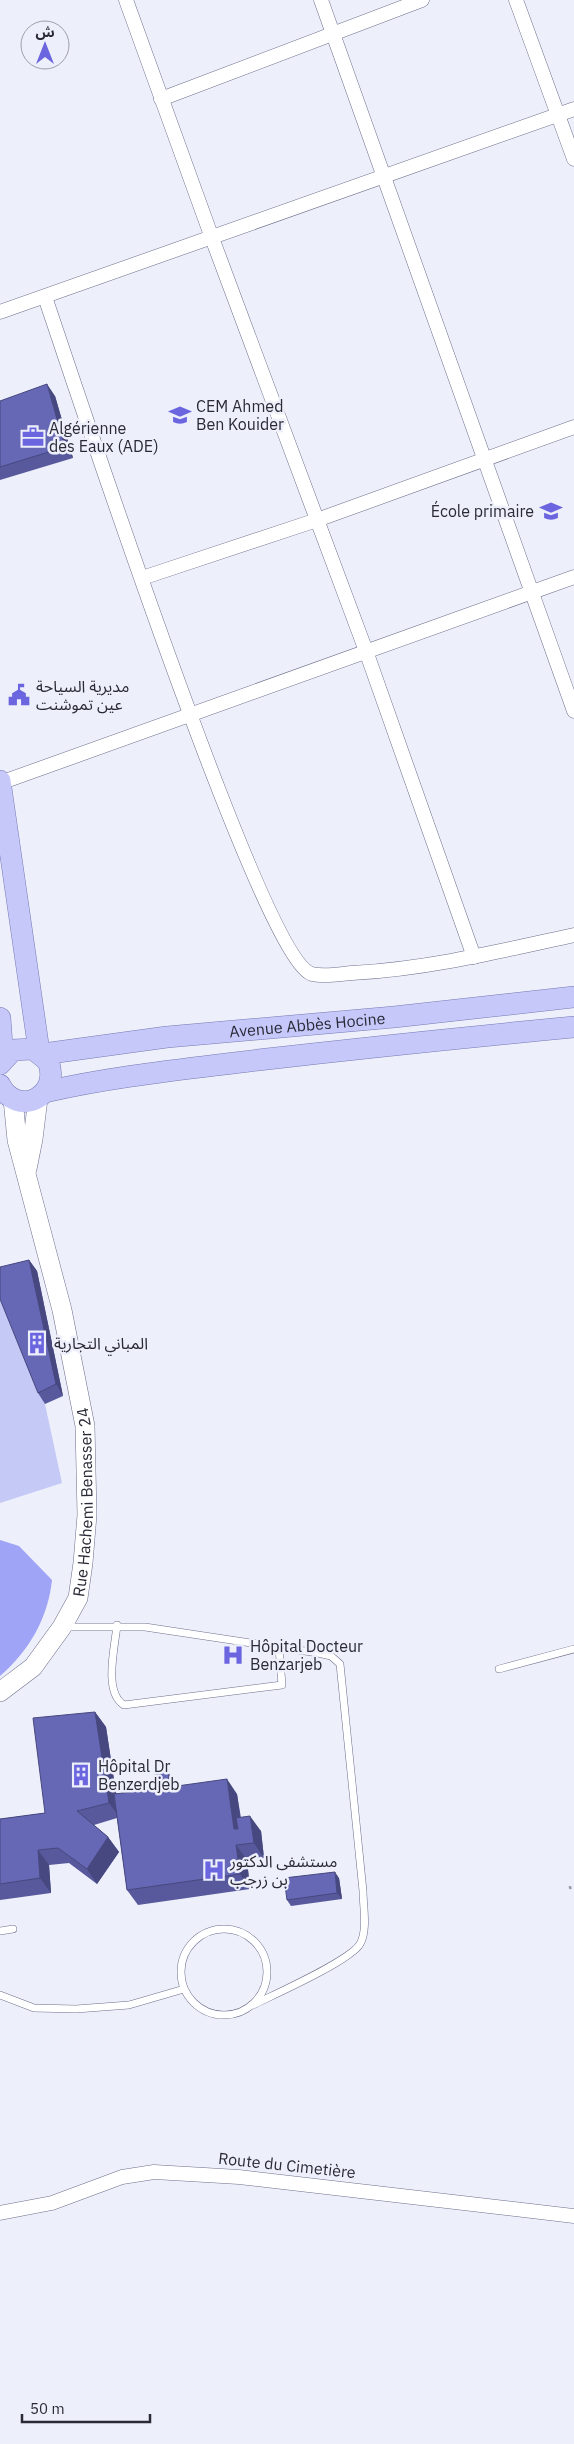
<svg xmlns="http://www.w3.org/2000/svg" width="574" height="2444" font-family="'IBM Plex Sans','Noto Sans Arabic',sans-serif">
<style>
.green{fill:#c5c9f6}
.forest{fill:#a0a4f7}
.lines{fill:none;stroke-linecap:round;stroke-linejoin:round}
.service-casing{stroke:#6d6f8b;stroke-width:8}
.minor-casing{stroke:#6d6f8b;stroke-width:15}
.secondary-casing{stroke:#6d6f8b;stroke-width:20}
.primary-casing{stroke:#7679b3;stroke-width:22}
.path{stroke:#9a9ba7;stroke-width:3;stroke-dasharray:2.5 4;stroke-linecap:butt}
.service{stroke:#fff;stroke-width:7}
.minor{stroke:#fff;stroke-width:14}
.secondary{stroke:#fff;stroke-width:19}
.primary{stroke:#c6c8fa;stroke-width:21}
.wall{fill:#58599c}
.shaded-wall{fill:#47487f}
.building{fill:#6667b5;stroke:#47487f}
.labels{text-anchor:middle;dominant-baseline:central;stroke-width:5;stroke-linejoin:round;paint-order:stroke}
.poi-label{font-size:16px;fill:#292a36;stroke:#edeffb;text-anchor:start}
.street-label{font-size:16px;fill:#292a36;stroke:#edeffb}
</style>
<rect width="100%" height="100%" fill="#edeffb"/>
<!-- green -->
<polygon class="green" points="0,1298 45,1404 62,1483 0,1503"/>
<!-- forest -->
<path class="forest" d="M0 1540 19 1546 52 1580C48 1618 29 1651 0 1676Z"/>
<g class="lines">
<!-- service casing -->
<g class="service-casing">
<g id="service">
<path d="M117 1625C115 1647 103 1692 124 1705L282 1685 279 1648"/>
<path d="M65 1627H145L318 1653 331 1656 340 1664 363 1891C363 1906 368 1930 360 1944 350 1961 273 1995 253 2005"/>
<polyline points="499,1669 574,1649"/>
<circle cx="224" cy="1972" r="43"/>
<polyline points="0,1931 13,1929"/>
<polyline points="0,1995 34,2008 76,2009 129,2005 184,1989"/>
</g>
</g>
<!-- minor casing -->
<g class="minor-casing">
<g id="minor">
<polyline points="126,0 212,238 366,651 474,957"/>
<polyline points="321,0 574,711"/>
<polyline points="516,0 574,159"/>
<polyline points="161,99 422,0"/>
<path d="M45 297C73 379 263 960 312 974 324 977 340 974 352 973 427 969 501 951 574 935"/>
<polyline points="0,312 574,109"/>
<polyline points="142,578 317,520 574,427"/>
<polyline points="0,783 574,577"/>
<polyline points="0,2213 52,2203 122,2177 154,2172 239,2177 574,2216"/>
</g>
</g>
<!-- secondary casing -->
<g class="secondary-casing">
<g id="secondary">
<polyline points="27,1169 33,1139 38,1098"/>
<path id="s1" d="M0 1692 33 1667 62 1627 78 1598 83 1563 87 1515 85 1426 62 1310 17 1140 13 1099"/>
</g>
</g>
<!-- primary casing -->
<g class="primary-casing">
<g id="primary">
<polyline points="0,781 39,1051"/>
<polyline points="0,1018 3,1058"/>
<path id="s2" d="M43 1054 167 1037 394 1017 574 997"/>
<path d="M0 1064 13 1050 33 1049 48 1061C62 1097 17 1118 0 1085"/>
<path d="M45 1092C115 1076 187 1069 258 1060 363 1048 469 1037 574 1027"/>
</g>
</g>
<!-- path -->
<polyline class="path" points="569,1888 574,1886"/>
<!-- service -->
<use href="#service" class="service"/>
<!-- minor -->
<use href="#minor" class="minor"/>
<!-- secondary -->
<use href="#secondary" class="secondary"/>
<!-- primary -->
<use href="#primary" class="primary"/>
</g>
<!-- wall -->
<g class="wall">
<polygon points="55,396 73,458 0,480 0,401"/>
<polygon points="29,1260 37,1271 63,1396 45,1404 38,1393"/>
<polygon points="95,1712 106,1727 116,1794 178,1786 237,1794 241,1818 261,1831 264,1858 247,1860 250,1889 138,1905 127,1890 117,1818 94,1825 108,1837 119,1852 97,1884 69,1863 49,1865 51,1893 0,1900 0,1819 45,1813"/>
<polygon points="339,1878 342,1899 291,1906 287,1900"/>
</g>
<!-- shaded-wall -->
<g class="shaded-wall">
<polygon points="47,384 55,396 73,458 65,447"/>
<polygon points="29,1260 37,1271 63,1396 56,1384"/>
<polygon points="95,1712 106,1727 120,1818 109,1803"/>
<polygon points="168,1772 178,1787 170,1787"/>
<polygon points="227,1779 237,1794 244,1844 234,1829"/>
<polygon points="250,1816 261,1831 264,1858 254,1843"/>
<polygon points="108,1837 119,1852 97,1884 87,1869"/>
<polygon points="236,1845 247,1860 250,1889 240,1874"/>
<polygon points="38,1850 49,1865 51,1893 40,1878"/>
<polygon points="335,1872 339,1878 342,1899 337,1893"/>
</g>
<!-- building -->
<g class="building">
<polygon points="47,384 65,447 0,467 0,401"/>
<polygon points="29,1260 56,1384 38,1393 0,1299 0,1267"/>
<polygon points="95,1712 109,1803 77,1811 108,1837 87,1869 58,1848 38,1850 40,1878 0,1884 0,1819 45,1813 33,1718"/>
<polygon points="168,1772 170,1787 227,1779 234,1829 238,1829 236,1818 250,1816 254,1843 236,1845 240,1874 127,1890 114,1794 157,1789 155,1773"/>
<polygon points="335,1872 337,1893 287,1900 284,1878"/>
</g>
<!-- icons -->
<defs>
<g id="school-bare" transform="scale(1.725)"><path d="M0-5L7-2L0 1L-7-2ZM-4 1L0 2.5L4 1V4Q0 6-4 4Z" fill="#6b65df" stroke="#edeffb" stroke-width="2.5" paint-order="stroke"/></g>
<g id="office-bare" transform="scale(1.725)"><path d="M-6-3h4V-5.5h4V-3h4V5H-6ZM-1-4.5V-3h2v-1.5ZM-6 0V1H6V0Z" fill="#6b65df" stroke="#edeffb" stroke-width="2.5" paint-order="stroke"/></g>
<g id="civic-bare" transform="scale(1.725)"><path d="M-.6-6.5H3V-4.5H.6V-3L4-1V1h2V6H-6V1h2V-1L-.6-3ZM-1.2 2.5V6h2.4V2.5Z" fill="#6b65df" stroke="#edeffb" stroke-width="2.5" paint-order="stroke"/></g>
<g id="building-bare" transform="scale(1.725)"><path d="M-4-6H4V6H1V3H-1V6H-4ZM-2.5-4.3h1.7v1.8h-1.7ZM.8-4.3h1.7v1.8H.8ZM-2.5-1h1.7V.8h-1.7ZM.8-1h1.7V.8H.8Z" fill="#6b65df" stroke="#edeffb" stroke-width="2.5" paint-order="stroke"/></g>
<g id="hospital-bare" transform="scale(1.725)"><path d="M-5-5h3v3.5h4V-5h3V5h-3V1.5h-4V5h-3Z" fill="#6b65df" stroke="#edeffb" stroke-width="2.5" paint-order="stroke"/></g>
</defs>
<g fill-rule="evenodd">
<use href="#school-bare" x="180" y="415"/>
<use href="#office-bare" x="33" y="437"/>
<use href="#school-bare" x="551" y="511"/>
<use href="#civic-bare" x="19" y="695"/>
<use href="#building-bare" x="37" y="1343"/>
<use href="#hospital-bare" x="233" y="1655"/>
<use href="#building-bare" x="81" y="1775"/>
<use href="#hospital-bare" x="214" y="1870"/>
</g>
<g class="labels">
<!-- poi labels -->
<g class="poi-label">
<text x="196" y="406">CEM Ahmed<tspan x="196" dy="18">Ben Kouider</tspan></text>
<text x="49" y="428">Algérienne<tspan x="49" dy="18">des Eaux (ADE)</tspan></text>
<text x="534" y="511" text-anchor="end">École primaire</text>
<text x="36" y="686">مديرية السياحة<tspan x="36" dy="18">عين تموشنت</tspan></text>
<text x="54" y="1343">المباني التجارية</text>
<text x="250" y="1646">Hôpital Docteur<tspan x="250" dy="18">Benzarjeb</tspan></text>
<text x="98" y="1766">Hôpital Dr<tspan x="98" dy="18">Benzerdjeb</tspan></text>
<text x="230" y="1861">مستشفى الدكتور<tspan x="230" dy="18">بن زرجب</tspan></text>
</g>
<!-- street labels -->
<g class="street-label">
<text stroke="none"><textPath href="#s2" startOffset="266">Avenue Abbès Hocine</textPath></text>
<text stroke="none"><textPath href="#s1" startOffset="220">Rue Hachemi Benasser 24</textPath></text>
<text transform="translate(287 2165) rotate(6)">Route du Cimetière</text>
</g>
</g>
<!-- north arrow -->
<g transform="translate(45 45)"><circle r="24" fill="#edeffb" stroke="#9fa0ac"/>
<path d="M0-4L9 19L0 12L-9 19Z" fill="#6b65df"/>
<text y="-8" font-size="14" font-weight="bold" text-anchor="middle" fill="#292a36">ش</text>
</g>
<!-- scale -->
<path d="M22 2414v8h128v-8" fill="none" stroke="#292a36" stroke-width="2.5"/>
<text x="30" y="2414" font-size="15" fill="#292a36" stroke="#edeffb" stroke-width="4" paint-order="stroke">50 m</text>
</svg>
